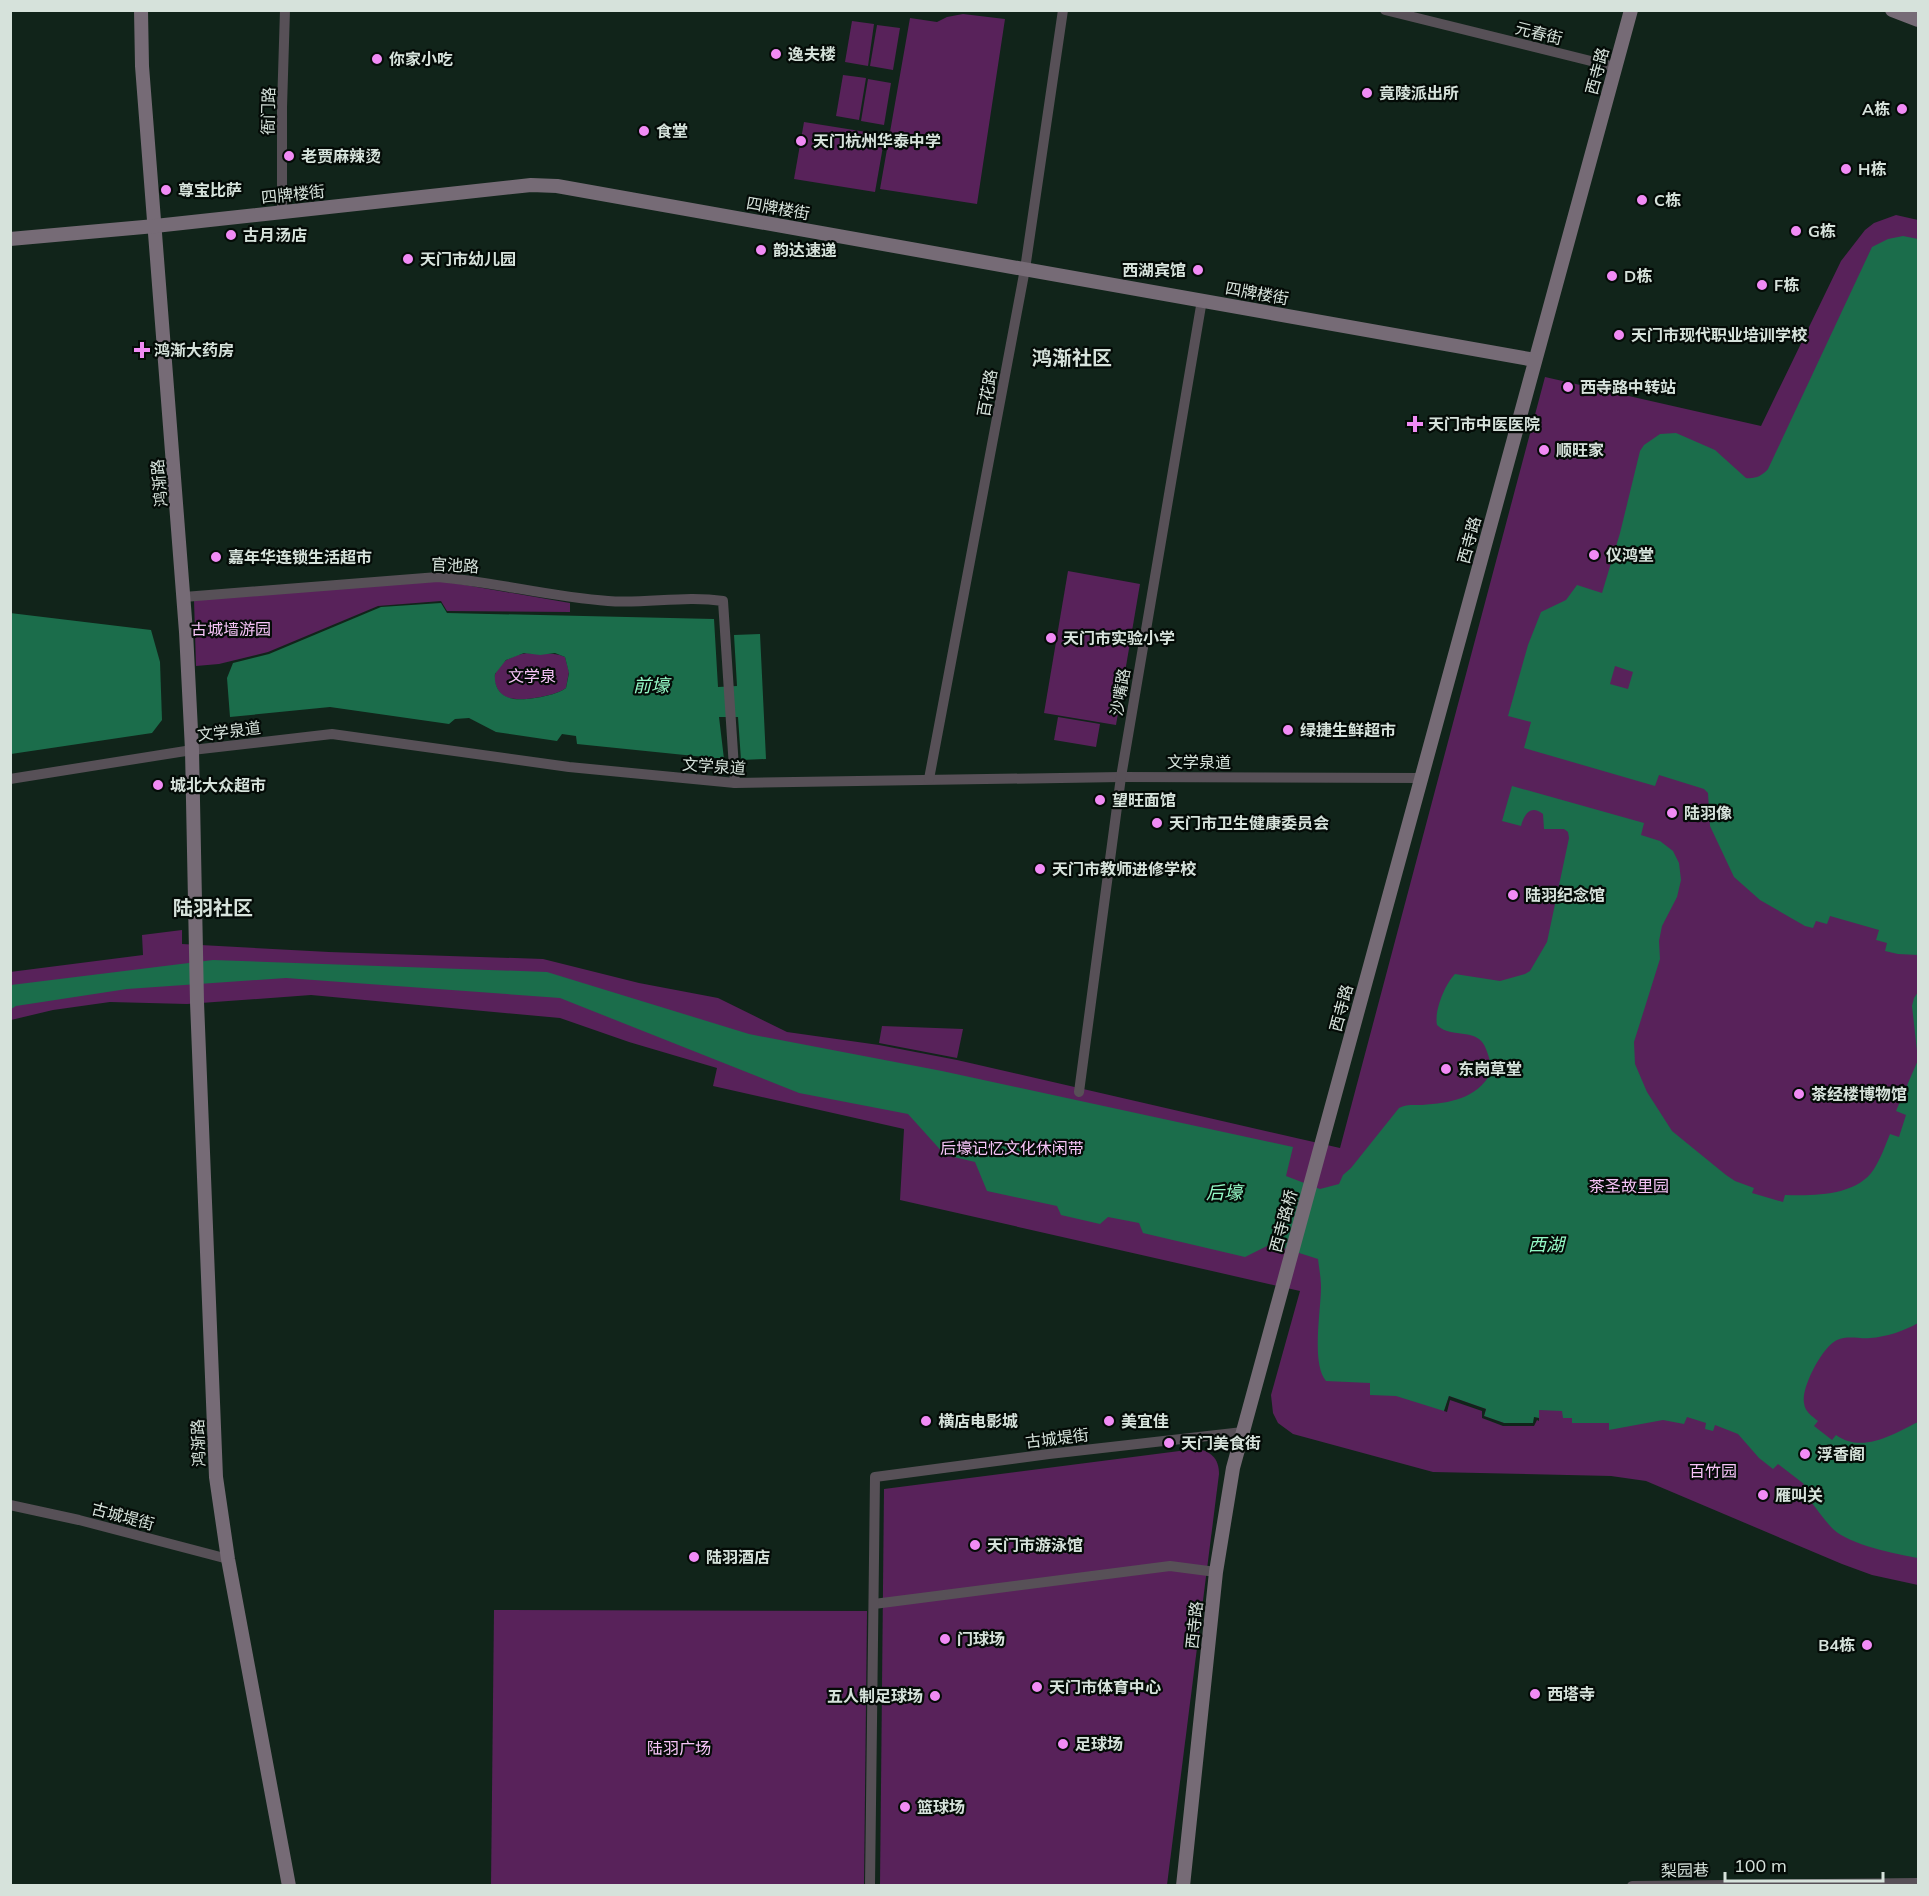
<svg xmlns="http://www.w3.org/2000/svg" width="1929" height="1896" font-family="Mulish,'Noto Sans SC',sans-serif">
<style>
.green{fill:#58225a}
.water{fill:#1b6d4b;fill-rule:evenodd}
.pier{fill:#11241a}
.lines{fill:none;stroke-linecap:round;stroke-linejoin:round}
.street{stroke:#575057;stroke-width:10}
.secondary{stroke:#766b76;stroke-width:14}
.poi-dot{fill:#f18bf5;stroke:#040b07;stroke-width:2}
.labels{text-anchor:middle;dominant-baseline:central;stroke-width:4.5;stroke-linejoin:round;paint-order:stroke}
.street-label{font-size:16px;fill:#d6e2db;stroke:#040b07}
.poi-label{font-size:16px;font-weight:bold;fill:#d6e2db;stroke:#040b07;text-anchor:start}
.park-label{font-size:16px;fill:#f7c4f8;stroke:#040b07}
.water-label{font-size:18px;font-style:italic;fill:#95fac7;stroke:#040b07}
.quarter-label{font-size:20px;font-weight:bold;fill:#d6e2db;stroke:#040b07}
</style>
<rect width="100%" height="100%" fill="#11241a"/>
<!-- green -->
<g class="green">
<polygon points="963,14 1005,19 977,204 880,189 910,18 937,22 947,17"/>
<polygon points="852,21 874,24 868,66 845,62"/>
<polygon points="877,25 900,28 893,70 870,66"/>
<polygon points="843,75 866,78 859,120 836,116"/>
<polygon points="868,79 891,83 884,125 861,121"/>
<polygon points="804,122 885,135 875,192 794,179"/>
<polygon points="1896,215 1918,220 1918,1585 1872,1575 1842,1564 1646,1481 1611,1476 1433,1472 1293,1434 1278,1423 1273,1413 1271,1395 1300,1291 900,1200 904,1129 713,1086 717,1068 629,1042 560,1018 311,995 187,1004 110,1002 53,1010 11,1020 10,972 143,955 142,935 182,930 182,944 329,952 543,959 639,983 718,998 787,1032 879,1045 957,1060 1340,1148 1545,377 1761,426 1841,261 1865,230 1874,223"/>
<polygon points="1068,571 1140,584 1116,725 1044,713"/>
<polygon points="442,581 570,603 570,612 447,611 441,601 378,606 268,652 219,664 196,666 194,600"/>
<path d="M527 653C540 655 553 651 565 657L569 672 566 688C556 696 518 703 506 697 499 694 495 686 494 678 498 662 512 655 527 653Z"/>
<polygon points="1058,717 1100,724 1096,747 1054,740"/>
<polygon points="882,1026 963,1029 957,1058 879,1043"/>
<path d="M1195 1449C1210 1450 1219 1458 1219 1474L1167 1885 880 1886 884 1489Z"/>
<polygon points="494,1610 867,1611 864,1885 491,1886"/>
</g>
<!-- water -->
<g class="water">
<path d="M1903 236 1918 239V955L1898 954 1885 951 1887 943 1876 940 1879 930 1830 916 1827 924 1816 921 1813 928 1805 926 1760 900 1734 877 1710 826 1708 793 1704 789 1659 775 1655 786 1524 748 1531 722 1508 716 1528 645 1541 612 1566 600 1577 585 1602 593 1620 533 1640 451 1644 445 1660 434 1676 433 1715 450 1746 478C1755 479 1762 476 1768 469L1872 247 1888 239ZM1615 666 1633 672 1628 689 1610 684Z"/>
<path d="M441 603 447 613 714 619 718 687 737 686 734 635 760 634 766 759 741 760 738 717H719L724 759 577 744 576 736 562 734 557 741 496 732 469 718 455 719 449 724 330 707 230 717 227 678 233 663 269 654 381 607ZM524 653 540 655 555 653 565 657 569 673 566 688C556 696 519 703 507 697 497 693 494 683 495 674L506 660Z"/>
<polygon points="10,613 151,630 160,662 162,720 152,733 11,754"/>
<path d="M1512 786 1644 823 1641 835 1660 841 1673 851 1679 863 1681 880 1677 897 1662 926 1659 941 1660 959 1634 1042 1635 1064 1647 1092 1672 1131 1726 1175 1735 1181 1754 1188 1752 1193 1783 1202 1785 1195C1813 1196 1857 1196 1874 1169 1881 1158 1885 1146 1890 1134L1899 1137 1906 1115 1896 1111 1918 1060 1912 1006 1914 998 1918 992V1323C1904 1331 1886 1337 1870 1338 1859 1339 1848 1335 1837 1340 1823 1346 1801 1387 1804 1403 1805 1412 1812 1416 1818 1421L1814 1426 1832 1440 1836 1435C1862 1454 1894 1434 1918 1422V1558C1896 1554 1850 1545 1833 1529 1821 1517 1813 1502 1800 1490L1804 1484 1778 1464 1773 1469 1759 1458 1738 1434 1715 1425 1713 1431 1705 1429 1706 1423 1687 1417 1684 1424 1663 1420 1609 1430V1423H1572V1418H1563L1562 1411 1539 1410V1418H1534V1423H1504L1484 1416 1486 1409 1449 1396 1444 1411 1396 1396 1370 1395V1383L1326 1381C1311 1364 1321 1310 1321 1287 1321 1278 1319 1268 1318 1259L1271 1244 1245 1257 1143 1233 1139 1223 1108 1217 1100 1224 1061 1215 1057 1206 987 1191 975 1162 945 1155 908 1114 799 1093 560 998 286 978 127 989 16 1006 11 1009V985L213 960 547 972 749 1034 942 1071 1293 1147 1286 1176 1320 1189 1339 1184 1343 1175 1351 1168 1399 1108C1406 1104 1414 1105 1422 1105 1450 1103 1476 1099 1491 1073 1492 1065 1489 1057 1486 1049 1478 1026 1452 1040 1437 1025 1434 1011 1445 984 1455 974L1500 981 1525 974 1530 971 1547 942 1569 838 1568 832 1564 829H1544L1543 814C1531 804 1524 814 1521 826L1502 821Z"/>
</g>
<!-- pier -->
<polygon class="pier" points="1449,1396 1486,1409 1484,1416 1504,1423 1533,1423 1534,1417 1539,1418 1539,1421 1537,1420 1534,1426 1503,1426 1482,1418 1482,1411 1450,1400 1447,1412 1444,1411"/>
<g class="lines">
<!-- street -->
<g class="street">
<polyline points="1385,10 1615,67"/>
<polyline points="282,212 282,107 285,10"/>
<path d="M184 597 438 577C495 582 551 597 608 601 646 604 685 595 723 601L735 783"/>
<polyline points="10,779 192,750 332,734 569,767 735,783 1121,777 1421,778"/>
<polyline points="929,779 1025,269 1063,10"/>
<polyline points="1079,1092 1121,777 1202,300"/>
<polyline points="10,1505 79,1520 228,1559"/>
<polyline points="874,1604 1170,1566 1216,1572"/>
<polyline points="870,1886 875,1477 1049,1454 1243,1432"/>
<polyline points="1632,1886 1918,1883"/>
</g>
<!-- secondary -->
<g class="secondary">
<polyline points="141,10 142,66 186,632 192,750 197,1002 216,1477 228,1559 289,1886"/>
<polyline points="1892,10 1918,20"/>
<polyline points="10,239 155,226 531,185 557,186 1535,360"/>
<polyline points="1183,1886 1216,1572 1233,1468 1631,10"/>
</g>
</g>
<!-- markers -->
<g class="poi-dot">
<circle cx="776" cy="54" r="6"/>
<circle cx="377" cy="59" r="6"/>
<circle cx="1367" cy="93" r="6"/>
<circle cx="1902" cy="109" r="6"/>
<circle cx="644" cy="131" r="6"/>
<circle cx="801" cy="141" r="6"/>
<circle cx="289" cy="156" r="6"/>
<circle cx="1846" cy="169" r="6"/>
<circle cx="166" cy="190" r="6"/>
<circle cx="1642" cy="200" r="6"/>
<circle cx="1796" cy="231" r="6"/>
<circle cx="231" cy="235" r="6"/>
<circle cx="761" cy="250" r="6"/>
<circle cx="408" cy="259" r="6"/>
<circle cx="1198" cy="270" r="6"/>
<circle cx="1612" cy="276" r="6"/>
<circle cx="1762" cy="285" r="6"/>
<circle cx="1619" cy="335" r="6"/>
<path d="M139 341h6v6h6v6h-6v6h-6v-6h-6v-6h6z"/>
<circle cx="1568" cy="387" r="6"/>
<path d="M1412 415h6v6h6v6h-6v6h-6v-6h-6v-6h6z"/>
<circle cx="1544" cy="450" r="6"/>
<circle cx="1594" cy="555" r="6"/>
<circle cx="216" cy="557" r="6"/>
<circle cx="1051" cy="638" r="6"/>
<circle cx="1288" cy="730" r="6"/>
<circle cx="158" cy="785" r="6"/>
<circle cx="1100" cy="800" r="6"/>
<circle cx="1672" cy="813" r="6"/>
<circle cx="1157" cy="823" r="6"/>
<circle cx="1040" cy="869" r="6"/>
<circle cx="1513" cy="895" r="6"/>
<circle cx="1446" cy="1069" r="6"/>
<circle cx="1799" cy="1094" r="6"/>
<circle cx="926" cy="1421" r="6"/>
<circle cx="1109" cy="1421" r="6"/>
<circle cx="1169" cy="1443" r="6"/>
<circle cx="1805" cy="1454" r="6"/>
<circle cx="1763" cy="1495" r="6"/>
<circle cx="975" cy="1545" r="6"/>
<circle cx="694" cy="1557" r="6"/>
<circle cx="945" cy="1639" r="6"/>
<circle cx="1867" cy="1645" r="6"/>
<circle cx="1037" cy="1687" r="6"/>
<circle cx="1535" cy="1694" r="6"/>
<circle cx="935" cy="1696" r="6"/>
<circle cx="1063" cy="1744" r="6"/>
<circle cx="905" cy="1807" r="6"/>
</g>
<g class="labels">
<!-- street labels -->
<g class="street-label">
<text transform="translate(1539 33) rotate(14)">元春街</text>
<text transform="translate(1597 71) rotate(-75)">西寺路</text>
<text transform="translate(268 111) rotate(-89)">衙门路</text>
<text transform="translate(293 194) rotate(-6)">四牌楼街</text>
<text transform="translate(778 208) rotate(10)">四牌楼街</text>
<text transform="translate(1257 293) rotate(10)">四牌楼街</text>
<text transform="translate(987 393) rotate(-80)">百花路</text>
<text transform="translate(159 483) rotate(-95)">鸿渐路</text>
<text transform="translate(1469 540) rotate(-75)">西寺路</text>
<text transform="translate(455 565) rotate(3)">官池路</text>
<text transform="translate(1120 692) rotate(-80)">沙嘴路</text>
<text transform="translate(229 731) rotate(-7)">文学泉道</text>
<text x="1199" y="762">文学泉道</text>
<text transform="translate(714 766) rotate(4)">文学泉道</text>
<text transform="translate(1341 1008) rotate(-75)">西寺路</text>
<text transform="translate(1283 1221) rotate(-75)">西寺路桥</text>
<text transform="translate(1057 1438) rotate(-7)">古城堤街</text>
<text transform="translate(198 1443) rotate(-92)">鸿渐路</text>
<text transform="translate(123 1516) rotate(15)">古城堤街</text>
<text transform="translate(1194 1625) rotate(-84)">西寺路</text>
<text transform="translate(1685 1870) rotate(-1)">梨园巷</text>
</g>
<!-- poi labels -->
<g class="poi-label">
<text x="788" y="54">逸夫楼</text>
<text x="389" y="59">你家小吃</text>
<text x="1379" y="93">竟陵派出所</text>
<text x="1890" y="109" text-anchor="end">A栋</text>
<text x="656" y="131">食堂</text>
<text x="813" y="141">天门杭州华泰中学</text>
<text x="301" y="156">老贾麻辣烫</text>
<text x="1858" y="169">H栋</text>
<text x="178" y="190">尊宝比萨</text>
<text x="1654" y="200">C栋</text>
<text x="1808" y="231">G栋</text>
<text x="243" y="235">古月汤店</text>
<text x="773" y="250">韵达速递</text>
<text x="420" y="259">天门市幼儿园</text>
<text x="1186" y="270" text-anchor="end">西湖宾馆</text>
<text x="1624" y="276">D栋</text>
<text x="1774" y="285">F栋</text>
<text x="1631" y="335">天门市现代职业培训学校</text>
<text x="154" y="350">鸿渐大药房</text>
<text x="1580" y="387">西寺路中转站</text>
<text x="1428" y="424">天门市中医医院</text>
<text x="1556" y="450">顺旺家</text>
<text x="1606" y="555">仪鸿堂</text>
<text x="228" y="557">嘉年华连锁生活超市</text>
<text x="1063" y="638">天门市实验小学</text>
<text x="1300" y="730">绿捷生鲜超市</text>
<text x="170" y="785">城北大众超市</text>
<text x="1112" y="800">望旺面馆</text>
<text x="1684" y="813">陆羽像</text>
<text x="1169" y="823">天门市卫生健康委员会</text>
<text x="1052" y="869">天门市教师进修学校</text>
<text x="1525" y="895">陆羽纪念馆</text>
<text x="1458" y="1069">东岗草堂</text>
<text x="1811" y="1094">茶经楼博物馆</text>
<text x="938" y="1421">横店电影城</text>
<text x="1121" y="1421">美宜佳</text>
<text x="1181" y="1443">天门美食街</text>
<text x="1817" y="1454">浮香阁</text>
<text x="1775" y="1495">雁叫关</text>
<text x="987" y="1545">天门市游泳馆</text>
<text x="706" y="1557">陆羽酒店</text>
<text x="957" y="1639">门球场</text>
<text x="1855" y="1645" text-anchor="end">B4栋</text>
<text x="1049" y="1687">天门市体育中心</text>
<text x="1547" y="1694">西塔寺</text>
<text x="923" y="1696" text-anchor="end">五人制足球场</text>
<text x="1075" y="1744">足球场</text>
<text x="917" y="1807">篮球场</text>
</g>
<!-- park labels -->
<g class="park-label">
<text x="231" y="629">古城墙游园</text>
<text x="532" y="676">文学泉</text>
<text x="1012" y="1148">后壕记忆文化休闲带</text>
<text x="1629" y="1186">茶圣故里园</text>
<text x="1713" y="1471">百竹园</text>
<text x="679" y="1748">陆羽广场</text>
</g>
<!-- water labels -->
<g class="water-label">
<text x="651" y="685">前壕</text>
<text x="1224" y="1192">后壕</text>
<text x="1546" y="1244">西湖</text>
</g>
<!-- quarter labels -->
<g class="quarter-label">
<text x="1072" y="357">鸿渐社区</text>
<text x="213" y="907">陆羽社区</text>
</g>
</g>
<!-- border -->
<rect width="1929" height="1896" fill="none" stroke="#d6e2db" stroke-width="24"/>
<!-- scale -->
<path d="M1725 1872v9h158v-9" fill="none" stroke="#d6e2db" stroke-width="3"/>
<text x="1734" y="1872" font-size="18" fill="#d6e2db" stroke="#040b07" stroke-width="4.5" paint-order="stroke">100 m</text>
</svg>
